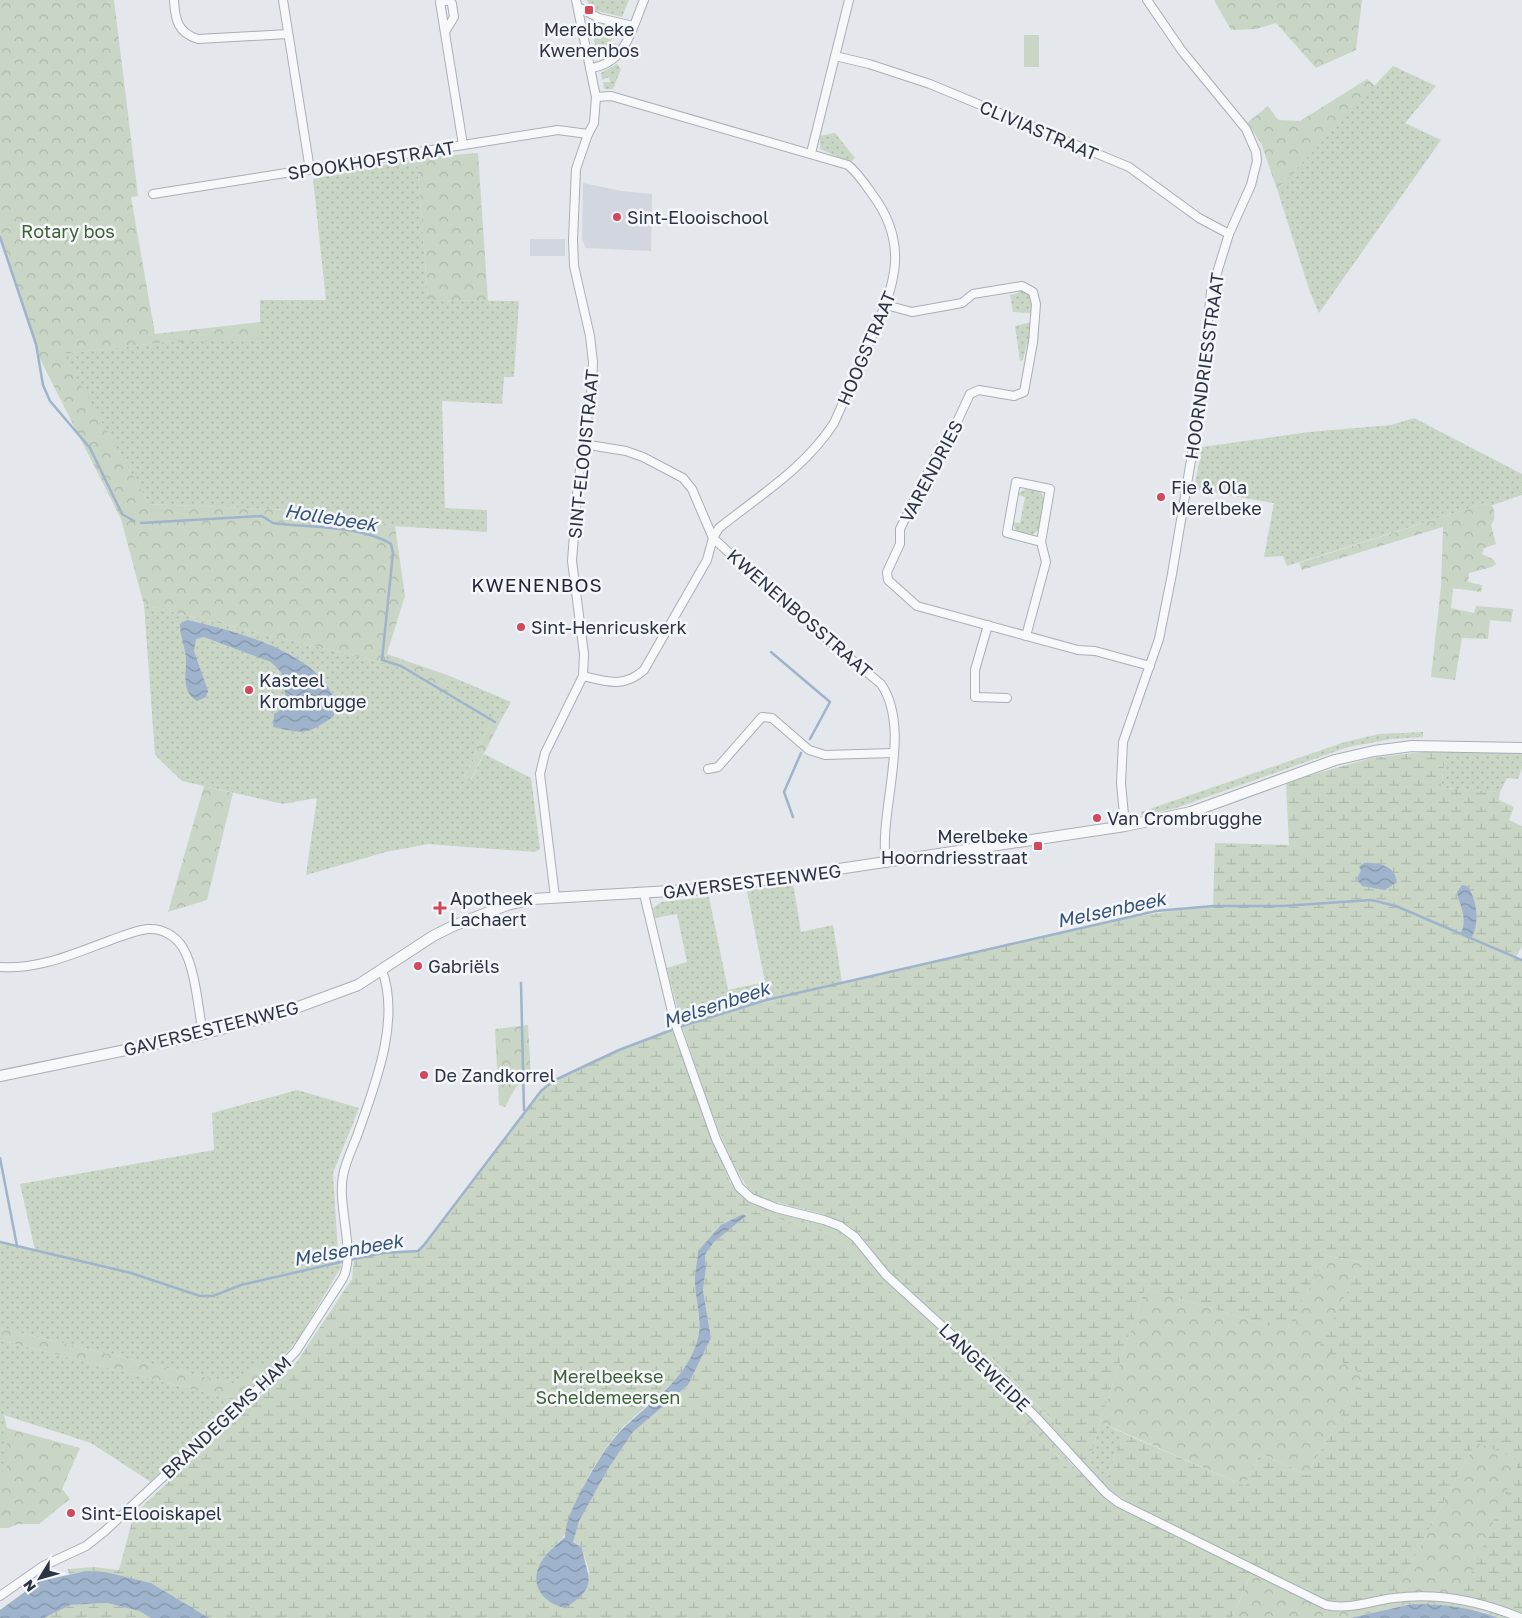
<svg xmlns="http://www.w3.org/2000/svg" width="1522" height="1618" font-family="'Golos Text',sans-serif">
<style>
.built{fill:#d2d6de}
.grass{fill:url(#grass-dots)}
.forest{fill:url(#forest-crowns)}
.wetland{fill:url(#wetland-marsh);fill-rule:evenodd}
.pitch{fill:#c9d6c5}
.water{fill:url(#water-waves)}
.lines{fill:none;stroke-linecap:round;stroke-linejoin:round}
.stream{stroke:#9fb4cc;stroke-width:2.5}
.minor-casing{stroke:#a9aeb7;stroke-width:10}
.tertiary-casing{stroke:#a9aeb7;stroke-width:12}
.minor{stroke:#f7f8fa;stroke-width:8}
.tertiary{stroke:#f7f8fa;stroke-width:10}
.poi-dot{fill:#d1495b;stroke:#f4f6f9;stroke-width:2}
.labels{text-anchor:middle;dominant-baseline:central;stroke-width:5;stroke-linejoin:round;paint-order:stroke}
.poi-label{font-size:18px;fill:#2b3445;stroke:#f4f6f9;text-anchor:start}
.street-label{font-size:18px;fill:#2b3445;stroke:#f4f6f9}
.park-label{font-size:18px;fill:#3f6138;stroke:#f4f6f9}
.water-label{font-size:19px;font-style:italic;fill:#34527a;stroke:#f4f6f9}
.neighbourhood-label{font-size:19px;letter-spacing:1px;fill:#1d2536;stroke:#f4f6f9}
</style>
<defs>
<pattern id="grass-dots" width="8" height="8" patternUnits="userSpaceOnUse" patternTransform="scale(1.25)"><rect width="8" height="8" fill="#c9d6c5"/><path d="M2 2h.1M6 6h.1" fill="none" stroke="#adb8ab" stroke-width="1.8" stroke-linecap="round"/></pattern>
<pattern id="forest-crowns" width="20" height="18" patternUnits="userSpaceOnUse" patternTransform="scale(1.25)"><rect width="20" height="18" fill="#c9d6c5"/><path d="M2 6a3 3 0 1 1 6 0M12 15a3 3 0 1 1 6 0" fill="none" stroke="#adb8ab"/></pattern>
<pattern id="wetland-marsh" width="20" height="14" patternUnits="userSpaceOnUse" patternTransform="scale(1.25)"><rect width="20" height="14" fill="#c9d6c5"/><path d="M1 5h8M5 5V1M11 12h8M15 12V8" fill="none" stroke="#adb8ab"/></pattern>
<pattern id="water-waves" width="16" height="10" patternUnits="userSpaceOnUse" patternTransform="scale(1.25)"><rect width="16" height="10" fill="#9fb4cc"/><path d="M0 5q4-4 8 0t8 0" fill="none" stroke="#8293a7"/></pattern>
</defs>
<rect width="100%" height="100%" fill="#e4e7ec"/>
<!-- built -->
<g class="built">
<polygon points="583,183 621,191 652,194 651,251 586,248 582,240"/>
<rect x="530" y="239" width="35" height="17"/>
</g>
<!-- grass -->
<g class="grass">
<polygon points="587,0 629,0 622,17 590,9"/>
<polygon points="597,21 618,25 611,42 618,45 608,54 600,57 596,55 592,22"/>
<polygon points="617,64 621,69 613,89 604,89 603,82 610,82 609,77 602,80 601,73"/>
<polygon points="1393,66 1436,86 1405,123 1441,140 1319,313 1310,292 1277,189"/>
<polygon points="835,133 855,158 850,162 820,149 820,136"/>
<polygon points="417,158 428,300 519,301 514,377 504,377 502,404 442,401 445,508 487,510 487,532 395,526 339,512 149,504 62,354 157,343 260,322 260,300 326,300 313,179"/>
<path d="M1019 290C1033 292 1032 302 1032 313L1013 312 1010 295 1018 293Z"/>
<polygon points="1031,322 1030,344 1027,344 1023,360 1020,361 1015,326"/>
<polygon points="1414,418 1522,474 1522,495 1487,507 1486,503 1287,566 1283,556 1264,557 1274,503 1194,489 1202,447 1309,432 1391,425"/>
<path d="M1027 488 1040 491 1045 499 1039 529 1032 535C1023 534 1013 533 1013 522L1020 523 1025 497 1018 495 1019 493Z"/>
<polygon points="144,605 384,663 387,654 401,659 398,668 418,675 417,683 450,697 491,720 464,777 471,780 484,754 531,778 540,849 535,852 428,844 386,852 306,875 317,798 283,804 182,781 155,755"/>
<polygon points="450,676 511,702 501,720 443,686"/>
<polygon points="1423,732 1423,737 1392,739 1348,747 1176,808 1142,816 1141,812 1345,742 1379,734"/>
<polygon points="1446,749 1522,753 1522,768 1518,779 1507,778 1500,792 1441,788"/>
<polygon points="793,883 801,932 833,925 842,982 767,1000 682,1026 667,968 687,962 677,914 655,918 653,908 661,902 709,897 728,990 765,982 747,891"/>
<polygon points="297,1090 359,1108 333,1173 338,1252 341,1267 299,1338 269,1373 258,1363 234,1384 0,1328 0,1242 35,1250 20,1184 214,1150 212,1113"/>
<polygon points="0,1340 238,1401 151,1482 91,1443 4,1415 7,1428 7,1472 0,1472"/>
<polygon points="1100,1422 1123,1433 1104,1487 1088,1468"/>
</g>
<!-- forest -->
<g class="forest">
<polygon points="0,0 114,0 138,196 131,197 155,334 260,322 259,338 157,343 63,354 149,504 339,512 395,526 405,596 384,663 144,605 121,519 39,357 0,240"/>
<polygon points="1214,0 1362,0 1356,50 1316,68 1276,23 1256,29 1231,30"/>
<polygon points="1367,79 1375,86 1277,189 1261,143 1247,123 1268,106 1278,120 1300,121"/>
<polygon points="478,153 488,301 428,300 417,158"/>
<path d="M1486 503 1487 507 1492 505C1495 513 1496 518 1491 525L1496 544 1484 548 1482 554 1493 559 1496 564 1492 567 1469 573 1468 582 1482 585 1481 592 1453 588 1451 608 1474 613 1476 606 1513 609 1511 622 1490 620 1488 639 1462 638 1455 680 1431 677 1441 587 1443 527 1302 570 1299 563Z"/>
<polygon points="401,659 450,676 444,686 501,720 470,781 464,777 491,720 450,697 416,683 418,675 398,668"/>
<polygon points="204,786 233,793 207,900 168,912"/>
<polygon points="528,1025 531,1078 516,1087 505,1107 499,1105 495,1029"/>
<polygon points="756,1205 825,1222 846,1234 902,1295 961,1348 1034,1420 1073,1466 1069,1470 990,1384 904,1305 834,1235 756,1212"/>
<polygon points="1327,1256 1362,1262 1320,1347 1363,1375 1307,1475 1260,1453 1245,1486 1100,1422 1145,1288 1286,1331"/>
<polygon points="0,1328 234,1384 258,1362 269,1373 238,1401 0,1340"/>
<polygon points="986,1353 1075,1444 1071,1450 981,1358"/>
<polygon points="7,1428 80,1448 62,1489 70,1499 39,1524 18,1524 8,1528 0,1528 0,1472 7,1472"/>
<polygon points="1476,1442 1521,1459 1461,1599 1521,1618 1499,1618 1482,1611 1412,1604 1350,1618 1232,1618 1254,1568 1393,1597"/>
</g>
<!-- wetland -->
<g class="wetland">
<path d="M1446 749 1441 788 1500 792 1499 800 1514 807 1509 820 1522 826V946L1516 957 1522 960V1618L1460 1599 1520 1460 1476 1442 1393 1597 1340 1605 1321 1601 1133 1505 1104 1487 1123 1433 1245 1486 1260 1453 1307 1475 1363 1375 1319 1347 1362 1262 1327 1256 1286 1331 1145 1288 1100 1422 1088 1468 1071 1450 1075 1444 987 1353 981 1358 885 1267 862 1237 849 1226 818 1213 759 1198C729 1180 696 1063 682 1026 778 997 874 975 972 952 1051 934 1131 914 1213 906L1215 843 1289 845 1286 782 1372 758Z"/>
<path d="M672 1030 730 1182 748 1202 756 1205V1212L834 1235 904 1305 990 1384 1069 1470 1073 1466 1105 1497 1118 1506 1252 1572 1232 1618H209L151 1583 94 1571 69 1574 68 1569 94 1567 119 1570 134 1514 296 1363 352 1279 354 1259 383 1253 418 1251 424 1245 541 1091C576 1063 630 1046 672 1030ZM746 1216 714 1242 705 1255 706 1269 703 1290 711 1338 688 1385 633 1432 608 1469 578 1521 573 1542 582 1548 590 1574 552 1548C575 1530 567 1519 579 1496 588 1476 600 1455 614 1437 641 1405 682 1386 697 1345 705 1322 694 1301 695 1277 695 1268 698 1260 698 1251Z"/>
<polygon points="107,1603 139,1611 151,1618 44,1618 70,1605"/>
</g>
<!-- pitch -->
<rect class="pitch" x="1024" y="35" width="15" height="32"/>
<!-- water -->
<g class="water">
<path d="M187 620C231 630 319 652 334 700 336 705 334 711 334 716 307 735 306 734 273 727L274 714 280 710 286 698 281 672 271 662 204 637 196 639 194 651 208 691 206 697 197 701C178 689 189 670 185 651 183 642 180 634 180 624Z"/>
<path d="M1364 863C1378 862 1395 866 1397 882L1385 890 1362 886 1357 879 1361 870 1359 867Z"/>
<path d="M1462 885 1467 886C1477 899 1480 922 1472 937L1461 933C1468 918 1460 907 1457 892Z"/>
<path d="M743 1214 746 1216 714 1242 705 1255 706 1269 703 1290 711 1338 688 1385 633 1432 608 1469 579 1521 573 1542 582 1548C588 1580 599 1586 565 1608 544 1603 529 1586 540 1564 546 1553 556 1545 565 1537 565 1522 574 1505 581 1491 591 1473 602 1452 616 1436 643 1406 682 1385 696 1345 705 1322 694 1301 695 1277 695 1268 698 1260 698 1251L721 1225Z"/>
<polygon points="86,1571 105,1572 151,1583 209,1618 151,1618 139,1611 107,1603 70,1605 44,1618 0,1618 0,1610 40,1581"/>
<path d="M1412 1604C1443 1604 1470 1607 1499 1618H1350Z"/>
</g>
<g class="lines">
<!-- stream -->
<g class="stream">
<polyline points="0,237 36,344 43,385 50,401 90,448 122,514 134,521"/>
<path d="M141 523 262 516 273 523C307 528 362 525 391 544L393 553 382 660 401 666 495 722"/>
<polyline points="771,652 830,702 810,739"/>
<polyline points="793,817 784,792 801,753"/>
<polyline points="521,983 524,1110"/>
<polyline points="0,1158 17,1246"/>
<polyline points="0,1242 131,1273 200,1296 213,1296 241,1285 354,1259 383,1253 418,1251 424,1245 541,1091 553,1081 619,1050 682,1026 767,1000 1156,911 1213,906 1283,906 1371,900 1396,906 1522,960"/>
</g>
<!-- minor casing -->
<g class="minor-casing">
<g id="minor">
<path d="M174 0C175 20 178 33 198 39L288 34"/>
<polyline points="283,0 310,170"/>
<polyline points="578,7 599,18 633,26"/>
<polyline points="445,32 454,17 452,4 449,0 440,2 463,145"/>
<polyline points="835,56 869,64 930,84 1129,167 1199,218 1229,234"/>
<path d="M590 68C626 64 632 28 644 0"/>
<polyline points="811,153 849,0"/>
<polyline points="153,194 558,130 588,134"/>
<polyline points="886,305 912,312 962,303 973,294 1022,286 1033,292 1036,304 1033,342 1024,392 1014,396 979,390 970,394 951,435 940,448 900,529 900,544 887,572 888,580 917,606 1078,650 1095,651 1150,666"/>
<path d="M583 444 626 451 643 457 683 478 692 489 713 538 785 604 881 684C913 731 878 811 886 863"/>
<polyline points="988,625 975,670 975,697 1007,698"/>
<polyline points="1026,636 1046,562 1041,542 1050,489 1016,482 1007,533 1041,542"/>
<path d="M583 676C607 682 624 688 644 670L707 560 713 538 719 528C759 496 806 467 834 423 846 397 857 370 869 343 893 289 912 247 872 194 865 184 858 173 848 165L611 96 596 97"/>
<polyline points="708,769 718,767 762,717 772,718 809,750 825,755 893,753"/>
<polyline points="1125,826 1121,783 1123,742 1159,639 1172,574 1199,412 1211,292 1229,234 1251,185 1257,161 1256,152 1246,129 1182,51 1147,0"/>
<path d="M644 894 674 1020 716 1139 739 1187 751 1198 776 1208 824 1220 840 1226 855 1237 886 1275 966 1348 1035 1416 1106 1493 1119 1503 1326 1605C1350 1610 1370 1601 1394 1598 1438 1592 1480 1601 1521 1618"/>
<polyline points="555,897 540,774 545,753 583,676 584,654 572,561 578,483 592,386 593,362 590,336 574,266 573,240 576,169 588,134 594,123 596,97 576,0"/>
<path d="M0 967C39 970 75 953 111 940 123 936 136 930 148 929 162 928 176 936 183 948 196 970 198 1009 203 1034"/>
<path d="M0 1596 43 1566 86 1546 105 1531 280 1368 296 1351 343 1278C356 1253 337 1205 343 1176 345 1163 352 1149 357 1136 374 1087 401 1022 382 970"/>
</g>
</g>
<!-- tertiary casing -->
<g class="tertiary-casing">
<polyline id="tertiary" points="0,1076 203,1034 282,1013 358,985 433,936 453,926 507,905 533,899 705,889 1125,826 1191,812 1335,760 1374,751 1412,746 1522,748"/>
</g>
<!-- minor -->
<use href="#minor" class="minor"/>
<!-- tertiary -->
<use href="#tertiary" class="tertiary"/>
</g>
<!-- markers -->
<g class="poi-dot">
<rect x="584" y="5" width="10" height="10" rx="2.5"/>
<circle cx="617" cy="217" r="5"/>
<circle cx="1161" cy="497" r="5"/>
<circle cx="521" cy="627" r="5"/>
<circle cx="249" cy="690" r="5"/>
<circle cx="1097" cy="818" r="5"/>
<rect x="1033" y="841" width="10" height="10" rx="2.5"/>
<path d="M437.5 900.5h5v5h5v5h-5v5h-5v-5h-5v-5h5z"/>
<circle cx="418" cy="966" r="5"/>
<circle cx="424" cy="1075" r="5"/>
<circle cx="71" cy="1513" r="5"/>
</g>
<g class="labels">
<!-- poi labels -->
<g class="poi-label">
<text x="589" y="29" text-anchor="middle">Merelbeke<tspan x="589" dy="21">Kwenenbos</tspan></text>
<text x="627" y="217">Sint-Elooischool</text>
<text x="1171" y="487">Fie &amp; Ola<tspan x="1171" dy="21">Merelbeke</tspan></text>
<text x="531" y="627">Sint-Henricuskerk</text>
<text x="259" y="680">Kasteel<tspan x="259" dy="21">Krombrugge</tspan></text>
<text x="1107" y="818">Van Crombrugghe</text>
<text x="1028" y="836" text-anchor="end">Merelbeke<tspan x="1028" dy="21">Hoorndriesstraat</tspan></text>
<text x="450" y="898">Apotheek<tspan x="450" dy="21">Lachaert</tspan></text>
<text x="428" y="966">Gabriëls</text>
<text x="434" y="1075">De Zandkorrel</text>
<text x="81" y="1513">Sint-Elooiskapel</text>
</g>
<!-- street labels -->
<g class="street-label">
<text transform="translate(1039 130) rotate(23)">CLIVIASTRAAT</text>
<text transform="translate(371 160) rotate(-9)">SPOOKHOFSTRAAT</text>
<text transform="translate(866 348) rotate(-67)">HOOGSTRAAT</text>
<text transform="translate(1204 366) rotate(-82)">HOORNDRIESSTRAAT</text>
<text transform="translate(583 454) rotate(-84)">SINT-ELOOISTRAAT</text>
<text transform="translate(931 471) rotate(-62)">VARENDRIES</text>
<text transform="translate(800 613) rotate(41)">KWENENBOSSTRAAT</text>
<text transform="translate(752 881) rotate(-7)">GAVERSESTEENWEG</text>
<text transform="translate(211 1028) rotate(-14)">GAVERSESTEENWEG</text>
<text transform="translate(985 1367) rotate(44)">LANGEWEIDE</text>
<text transform="translate(226 1417) rotate(-43)">BRANDEGEMS HAM</text>
</g>
<!-- park labels -->
<g class="park-label">
<text x="68" y="231">Rotary bos</text>
<text x="608" y="1376">Merelbeekse<tspan x="608" dy="21">Scheldemeersen</tspan></text>
</g>
<!-- water labels -->
<g class="water-label">
<text transform="translate(331 517) rotate(9)">Hollebeek</text>
<text transform="translate(1111 909) rotate(-12)">Melsenbeek</text>
<text transform="translate(716 1004) rotate(-18)">Melsenbeek</text>
<text transform="translate(348 1249) rotate(-10)">Melsenbeek</text>
</g>
<!-- neighbourhood labels -->
<g class="neighbourhood-label">
<text x="537" y="584">KWENENBOS</text>
</g>
</g>
<!-- north arrow -->
<g transform="translate(40 1578) rotate(233)" stroke="#f4f6f9" stroke-width="4" paint-order="stroke">
<path d="M0-4L9 19L0 12L-9 19Z" fill="#2b3445"/>
<text y="-8" font-size="14" font-weight="bold" text-anchor="middle" fill="#2b3445">N</text>
</g>
</svg>
